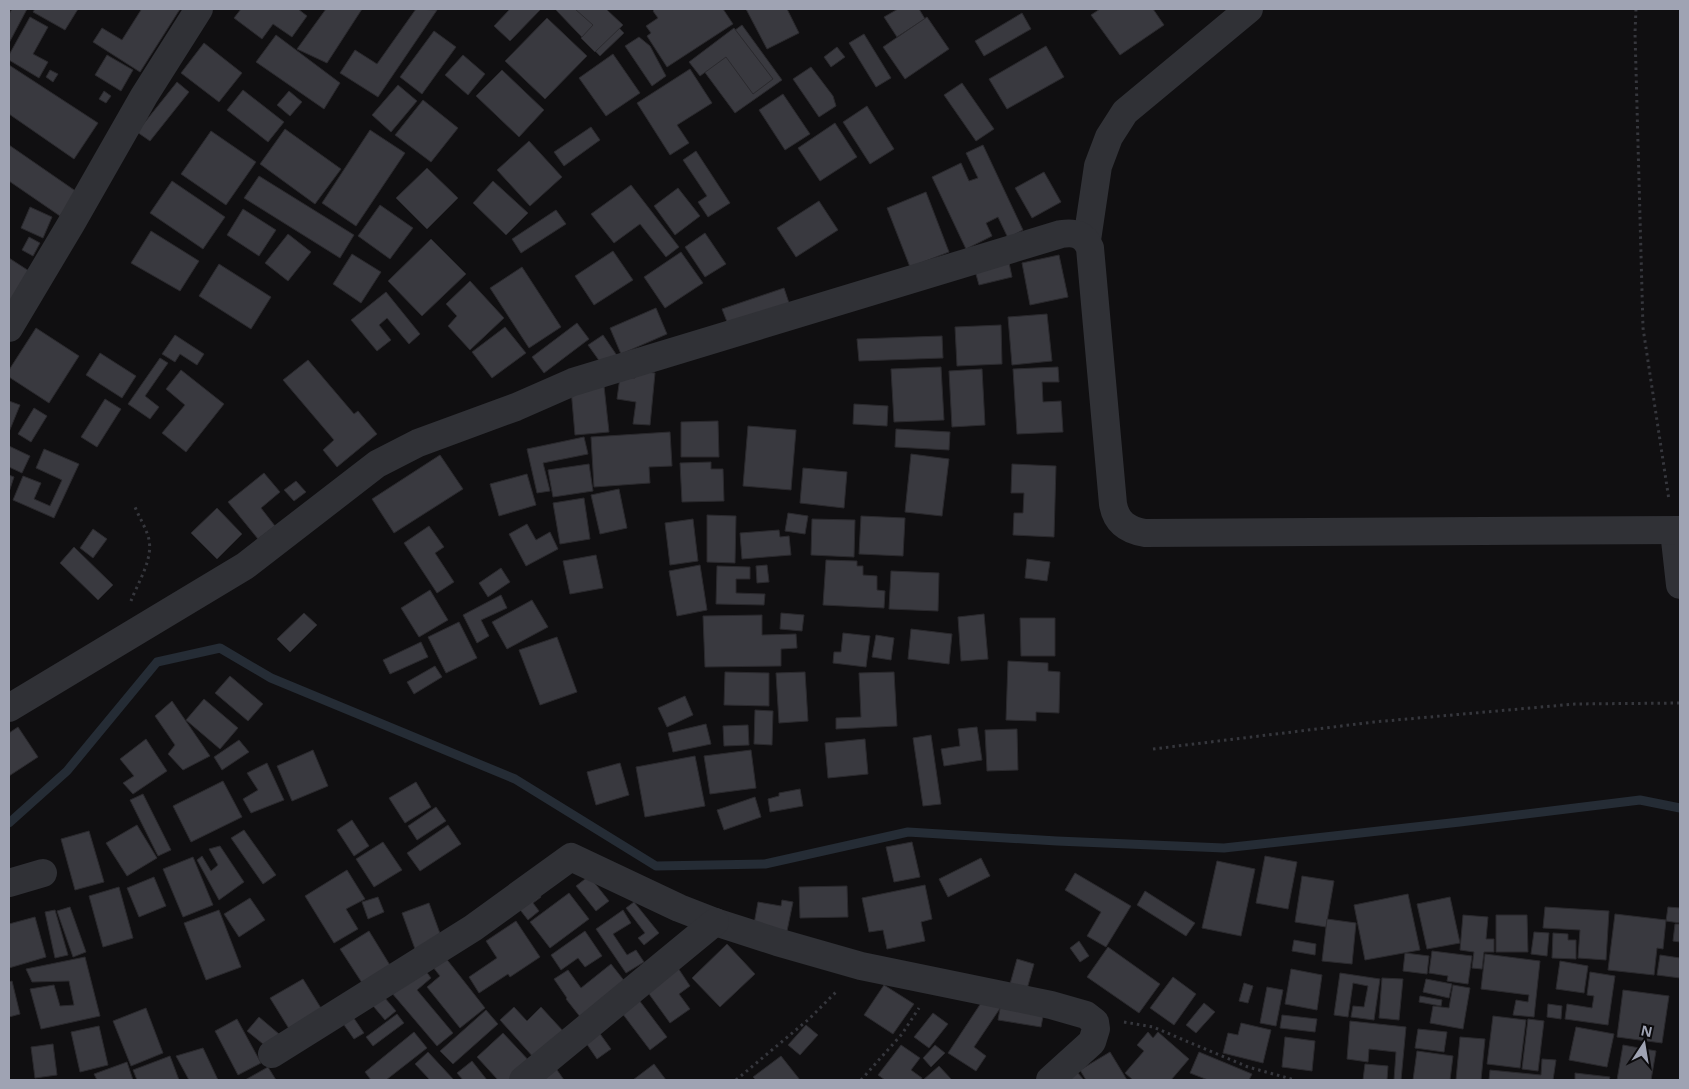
<svg xmlns="http://www.w3.org/2000/svg" width="1689" height="1089" font-family="'Noto Sans',sans-serif">
<style>
.lines{fill:none;stroke-linecap:round;stroke-linejoin:round}
.stream{stroke:#252c35;stroke-width:9}
.building{fill:#39393f;stroke:#2a292d}
.path{stroke:#36373d;stroke-width:3;stroke-dasharray:2.5 4;stroke-linecap:butt}
.street{stroke:#303136;stroke-width:28}
</style>
<rect width="100%" height="100%" fill="#100f11"/>
<g class="lines">
<!-- stream -->
<polyline class="stream" points="9,823 67,771 157,662 220,648 271,678 515,779 656,866 765,864 908,832 1057,841 1224,848 1460,822 1640,800 1680,808"/>
</g>
<!-- building -->
<g class="building">
<polygon points="12,9 27,9 9,43 9,14"/>
<polygon points="35,9 78,9 65,30 33,12"/>
<polygon points="139,9 180,9 140,72 93,42 102,28 122,40 141,10"/>
<polygon points="241,9 298,9 307,16 292,37 273,24 262,39 234,18"/>
<polygon points="326,9 362,9 327,63 297,49"/>
<polygon points="416,9 437,10 378,97 340,73 355,50 377,64"/>
<polygon points="510,9 541,9 510,41 494,26"/>
<polygon points="555,9 601,9 624,33 600,56"/>
<polygon points="575,9 606,9 623,25 595,52 581,38 593,25"/>
<polygon points="655,9 723,9 733,24 667,67 647,36 651,33 646,26 658,18 653,11"/>
<polygon points="746,9 787,9 799,33 767,49"/>
<polygon points="898,9 919,9 925,19 897,37 884,17"/>
<polygon points="1100,9 1153,9 1164,25 1120,55 1091,15"/>
<polygon points="1022,13 1031,29 984,56 975,41"/>
<polygon points="30,17 48,27 33,54 48,62 39,78 9,60 9,55"/>
<polygon points="927,17 949,49 905,79 883,47"/>
<polygon points="547,18 587,56 545,99 505,61"/>
<polygon points="742,25 782,80 735,113 695,59"/>
<polygon points="734,28 773,79 753,94 726,57 700,76 689,62"/>
<polygon points="434,31 456,47 422,94 400,77"/>
<polygon points="864,34 891,78 876,87 849,43"/>
<polygon points="276,35 340,83 324,109 256,62"/>
<polygon points="639,37 650,46 666,76 652,86 625,46"/>
<polygon points="204,43 242,73 219,102 181,73"/>
<polygon points="1046,46 1064,77 1007,109 989,79"/>
<polygon points="837,47 845,57 831,67 824,57"/>
<polygon points="613,54 640,93 606,116 579,78"/>
<polygon points="107,55 133,70 121,91 95,75"/>
<polygon points="463,55 485,74 468,95 445,75"/>
<polygon points="9,65 98,123 74,159 9,114"/>
<polygon points="811,67 833,96 836,106 819,117 793,79"/>
<polygon points="690,69 712,103 677,125 689,143 670,155 637,103"/>
<polygon points="50,70 58,74 53,82 46,77"/>
<polygon points="502,70 544,110 519,137 476,96"/>
<polygon points="177,82 189,92 150,141 137,132"/>
<polygon points="962,83 994,129 976,141 944,95"/>
<polygon points="398,85 417,101 391,132 372,115"/>
<polygon points="243,90 284,122 268,142 227,110"/>
<polygon points="104,91 111,96 106,103 99,99"/>
<polygon points="289,91 302,102 290,116 277,105"/>
<polygon points="783,94 810,134 785,150 759,110"/>
<polygon points="423,100 458,128 431,162 395,135"/>
<polygon points="867,106 894,149 870,164 843,122"/>
<polygon points="835,123 857,157 820,181 798,148"/>
<polygon points="591,127 600,140 564,166 554,152"/>
<polygon points="285,129 341,169 315,204 260,164"/>
<polygon points="370,130 405,153 356,226 322,203"/>
<polygon points="211,131 256,162 226,205 181,174"/>
<polygon points="529,141 562,177 530,206 497,170"/>
<polygon points="9,145 77,192 60,216 9,181"/>
<polygon points="983,145 1023,230 1008,238 998,217 986,223 992,236 966,249 932,177 961,163 969,181 978,178 966,153"/>
<polygon points="696,151 730,203 708,217 698,202 707,196 683,160"/>
<polygon points="427,168 458,198 427,229 396,198"/>
<polygon points="1044,172 1061,202 1032,218 1015,188"/>
<polygon points="259,176 354,235 340,258 244,198"/>
<polygon points="172,181 225,217 203,249 150,213"/>
<polygon points="493,181 528,213 506,235 473,203"/>
<polygon points="631,185 679,247 666,257 640,224 614,243 591,214"/>
<polygon points="678,188 700,216 675,235 654,206"/>
<polygon points="926,192 949,252 910,267 887,208"/>
<polygon points="819,201 838,230 796,257 777,228"/>
<polygon points="380,205 413,228 390,259 358,236"/>
<polygon points="30,207 52,217 43,238 21,228"/>
<polygon points="243,209 276,230 259,256 227,235"/>
<polygon points="556,210 566,224 521,253 512,239"/>
<polygon points="151,231 199,261 180,291 131,263"/>
<polygon points="705,233 726,264 705,277 685,247"/>
<polygon points="288,234 311,252 288,281 265,263"/>
<polygon points="29,237 40,243 33,256 22,250"/>
<polygon points="431,239 466,274 422,316 388,281"/>
<polygon points="613,251 633,280 594,305 575,276"/>
<polygon points="681,252 703,283 665,308 644,277"/>
<polygon points="352,254 381,272 361,303 333,284"/>
<polygon points="1059,255 1068,297 1030,305 1022,263"/>
<polygon points="9,258 29,271 11,300 9,299"/>
<polygon points="1008,258 1012,277 979,285 974,267"/>
<polygon points="219,264 271,297 251,329 199,296"/>
<polygon points="522,267 561,327 529,348 490,288"/>
<polygon points="470,281 504,318 470,350 448,326 457,316 446,304"/>
<polygon points="784,288 790,306 729,327 722,309"/>
<polygon points="386,292 420,334 409,344 387,318 379,325 391,340 377,351 351,320"/>
<polygon points="656,308 667,334 621,354 610,328"/>
<polygon points="1047,314 1052,361 1012,365 1008,317"/>
<polygon points="577,323 589,339 544,373 532,357"/>
<polygon points="1001,325 1002,364 957,366 955,327"/>
<polygon points="505,327 526,353 492,378 472,352"/>
<polygon points="36,328 79,356 49,403 9,377 9,370"/>
<polygon points="175,335 204,354 197,365 180,354 175,362 162,354"/>
<polygon points="603,335 618,357 603,366 588,345"/>
<polygon points="942,336 943,358 859,361 857,339"/>
<polygon points="100,353 136,376 122,398 86,375"/>
<polygon points="160,358 168,363 145,396 159,407 150,419 128,404"/>
<polygon points="308,360 354,414 358,411 377,434 337,467 323,450 334,440 283,380"/>
<polygon points="941,367 944,420 894,422 891,369"/>
<polygon points="1058,367 1059,382 1042,382 1043,402 1061,401 1063,432 1017,434 1013,369"/>
<polygon points="982,369 985,425 952,427 949,371"/>
<polygon points="181,370 224,404 186,452 162,433 185,405 166,389"/>
<polygon points="636,371 655,373 650,425 633,424 636,402 617,399 620,377 635,378"/>
<polygon points="604,386 609,432 575,435 571,389"/>
<polygon points="105,399 121,409 97,447 81,437"/>
<polygon points="9,401 20,405 9,432"/>
<polygon points="854,404 888,406 887,426 853,424"/>
<polygon points="34,408 47,416 31,442 18,434"/>
<polygon points="718,421 719,457 681,457 681,422"/>
<polygon points="748,426 796,430 791,490 743,486"/>
<polygon points="896,429 950,432 949,450 895,447"/>
<polygon points="670,432 672,466 649,467 650,483 594,487 591,437"/>
<polygon points="584,437 588,454 543,463 550,491 537,493 527,449"/>
<polygon points="9,446 30,456 22,473 9,467"/>
<polygon points="44,449 79,464 54,518 13,500 23,476 41,483 34,499 50,506 62,480 36,468"/>
<polygon points="911,454 949,459 942,516 905,512"/>
<polygon points="440,455 463,489 394,533 372,499"/>
<polygon points="711,462 711,469 723,469 724,501 682,502 680,463"/>
<polygon points="589,464 593,491 553,497 548,470"/>
<polygon points="1012,464 1056,466 1054,537 1013,535 1014,513 1023,513 1024,493 1011,493"/>
<polygon points="803,468 847,472 844,508 800,503"/>
<polygon points="264,473 280,492 261,508 275,526 258,539 228,502"/>
<polygon points="527,474 536,505 499,516 490,484"/>
<polygon points="9,475 14,477 9,492"/>
<polygon points="296,481 306,492 294,501 284,490"/>
<polygon points="619,489 627,528 600,534 591,495"/>
<polygon points="584,498 590,539 560,544 553,503"/>
<polygon points="217,508 242,534 217,559 191,533"/>
<polygon points="788,513 808,516 805,534 785,531"/>
<polygon points="707,515 736,516 735,563 707,562"/>
<polygon points="861,516 905,518 903,556 859,554"/>
<polygon points="693,519 698,561 670,565 665,523"/>
<polygon points="812,519 855,520 854,557 811,555"/>
<polygon points="527,524 536,540 550,532 558,549 526,566 509,534"/>
<polygon points="429,526 444,547 435,553 454,582 437,593 404,543"/>
<polygon points="93,529 107,539 93,558 80,548"/>
<polygon points="779,530 780,537 789,536 791,555 742,559 740,533"/>
<polygon points="74,547 113,585 98,600 60,563"/>
<polygon points="596,555 603,588 570,594 563,561"/>
<polygon points="1027,559 1050,562 1047,581 1025,578"/>
<polygon points="826,560 857,561 857,566 863,566 863,575 877,576 877,590 885,591 884,608 823,605"/>
<polygon points="700,565 707,610 677,616 669,571"/>
<polygon points="767,565 769,582 757,583 756,566"/>
<polygon points="717,566 750,567 750,579 736,579 736,593 765,594 764,605 716,604"/>
<polygon points="501,568 510,582 488,597 479,583"/>
<polygon points="891,571 939,573 938,611 889,609"/>
<polygon points="430,590 448,620 419,637 401,608"/>
<polygon points="501,595 507,608 481,620 489,636 477,643 463,615"/>
<polygon points="532,600 548,627 507,649 492,622"/>
<polygon points="304,613 317,625 290,652 277,639"/>
<polygon points="781,613 804,615 802,631 780,629"/>
<polygon points="984,614 988,659 961,661 958,617"/>
<polygon points="762,615 762,635 796,634 797,648 781,649 781,666 705,667 703,616"/>
<polygon points="1020,618 1055,618 1055,656 1021,656"/>
<polygon points="459,622 477,658 446,673 428,637"/>
<polygon points="911,629 952,634 949,664 908,659"/>
<polygon points="843,633 870,636 866,667 833,663 834,652 841,652"/>
<polygon points="876,635 894,638 891,660 872,657"/>
<polygon points="557,637 577,692 540,705 519,650"/>
<polygon points="421,642 428,657 390,674 383,660"/>
<polygon points="1008,661 1048,663 1048,671 1060,672 1059,713 1036,712 1036,721 1006,720"/>
<polygon points="435,666 442,677 414,694 407,682"/>
<polygon points="725,672 769,673 769,706 724,705"/>
<polygon points="805,672 808,721 779,723 776,673"/>
<polygon points="894,672 897,726 836,729 836,718 861,717 859,673"/>
<polygon points="230,676 263,704 248,721 215,693"/>
<polygon points="685,696 693,715 667,727 658,708"/>
<polygon points="204,699 238,728 220,749 186,720"/>
<polygon points="172,701 210,756 183,770 168,754 175,745 155,716"/>
<polygon points="755,710 773,711 772,745 754,744"/>
<polygon points="706,724 711,744 673,752 668,733"/>
<polygon points="748,725 749,745 724,746 723,726"/>
<polygon points="18,727 38,757 9,776 9,733"/>
<polygon points="977,727 982,760 944,766 941,749 960,746 958,729"/>
<polygon points="1017,729 1018,770 987,771 985,730"/>
<polygon points="931,735 941,804 923,806 913,738"/>
<polygon points="146,739 167,771 133,794 123,783 134,776 120,759"/>
<polygon points="865,739 868,774 828,778 825,743"/>
<polygon points="239,740 249,752 222,770 214,757"/>
<polygon points="313,750 328,786 292,801 277,766"/>
<polygon points="751,750 756,788 710,794 704,756"/>
<polygon points="695,756 705,806 645,817 636,767"/>
<polygon points="267,763 284,800 251,813 243,799 258,790 247,773"/>
<polygon points="620,763 629,795 596,805 587,772"/>
<polygon points="223,781 242,817 191,842 173,806"/>
<polygon points="416,782 431,807 405,823 389,798"/>
<polygon points="800,789 803,806 770,812 768,799 779,796 779,793"/>
<polygon points="143,794 171,850 158,856 130,800"/>
<polygon points="755,797 761,817 724,830 717,810"/>
<polygon points="436,807 446,821 417,840 408,826"/>
<polygon points="352,820 369,846 354,856 337,830"/>
<polygon points="137,825 157,858 127,876 106,843"/>
<polygon points="448,825 461,844 420,871 407,853"/>
<polygon points="244,830 276,875 263,884 231,838"/>
<polygon points="89,831 104,882 75,890 61,839"/>
<polygon points="383,842 402,870 374,887 356,859"/>
<polygon points="912,842 920,877 894,882 886,847"/>
<polygon points="220,846 244,882 219,900 197,860 202,856 211,871 218,865 209,849"/>
<polygon points="1265,856 1297,862 1288,909 1256,903"/>
<polygon points="193,857 213,905 183,917 163,869"/>
<polygon points="981,858 990,876 948,897 939,879"/>
<polygon points="1217,861 1255,869 1241,936 1202,928"/>
<polygon points="347,870 365,899 346,909 358,929 334,943 305,896"/>
<polygon points="1075,873 1131,906 1106,947 1087,936 1101,912 1065,890"/>
<polygon points="589,876 609,901 596,911 576,886"/>
<polygon points="1302,876 1334,881 1326,927 1295,922"/>
<polygon points="154,877 166,906 139,917 127,888"/>
<polygon points="925,885 932,919 921,922 925,941 887,949 883,930 869,932 862,898"/>
<polygon points="847,886 848,917 800,918 799,887"/>
<polygon points="119,887 133,938 103,947 89,896"/>
<polygon points="534,887 541,897 533,903 539,911 528,920 514,902"/>
<polygon points="1145,891 1195,923 1186,936 1137,905"/>
<polygon points="569,893 589,919 550,948 530,922"/>
<polygon points="1408,894 1420,950 1365,960 1354,905"/>
<polygon points="378,897 384,912 368,919 362,902"/>
<polygon points="1450,897 1460,943 1427,949 1417,904"/>
<polygon points="250,898 265,920 239,937 224,914"/>
<polygon points="782,900 793,902 787,931 754,924 758,902 781,906"/>
<polygon points="634,902 659,933 644,945 638,938 645,933 626,908"/>
<polygon points="429,903 442,939 415,949 402,913"/>
<polygon points="70,907 86,952 73,957 57,911"/>
<polygon points="1545,907 1609,911 1606,960 1578,958 1580,930 1543,928"/>
<polygon points="1668,907 1680,908 1680,923 1666,921"/>
<polygon points="55,910 68,955 55,958 45,912"/>
<polygon points="219,910 241,967 206,980 184,923"/>
<polygon points="623,910 631,923 613,934 627,955 636,950 644,962 626,973 596,929"/>
<polygon points="1615,914 1666,920 1663,949 1657,948 1654,975 1608,970"/>
<polygon points="1463,915 1488,917 1486,939 1494,939 1494,952 1484,952 1482,969 1472,968 1474,952 1460,950"/>
<polygon points="1496,915 1527,915 1528,952 1496,952"/>
<polygon points="35,917 46,957 9,968 9,924"/>
<polygon points="1327,919 1356,923 1352,964 1322,961"/>
<polygon points="516,921 540,957 510,977 508,974 479,993 469,977 497,958 486,941"/>
<polygon points="1675,924 1680,924 1680,942 1673,941"/>
<polygon points="369,931 396,975 368,992 340,949"/>
<polygon points="585,931 602,956 585,967 578,958 561,970 551,955"/>
<polygon points="1534,932 1549,933 1547,956 1531,954"/>
<polygon points="1553,933 1568,934 1568,940 1576,940 1576,959 1552,958"/>
<polygon points="1294,940 1316,944 1315,955 1292,951"/>
<polygon points="1079,941 1089,956 1080,962 1070,948"/>
<polygon points="727,944 755,974 720,1007 692,978"/>
<polygon points="1108,947 1160,984 1139,1013 1087,977"/>
<polygon points="1432,951 1472,956 1468,984 1447,981 1448,976 1429,973"/>
<polygon points="441,952 485,1008 460,1028 427,987 440,976 429,962"/>
<polygon points="1405,953 1429,956 1427,974 1403,971"/>
<polygon points="1485,954 1540,961 1534,1017 1513,1015 1516,1000 1528,1002 1529,995 1481,989"/>
<polygon points="1660,955 1680,958 1680,978 1657,975"/>
<polygon points="85,957 100,1016 41,1029 30,989 54,985 60,1006 74,1005 69,981 32,982 26,969"/>
<polygon points="1017,959 1034,964 1027,989 1010,984"/>
<polygon points="1560,961 1588,966 1584,993 1556,989"/>
<polygon points="611,964 626,983 581,1018 566,999 567,998 554,979 568,970 581,988"/>
<polygon points="676,965 690,986 679,994 690,1009 670,1023 644,987"/>
<polygon points="422,966 431,978 417,990 453,1033 437,1046 391,992"/>
<polygon points="1291,969 1322,975 1317,1010 1285,1004"/>
<polygon points="1590,972 1615,976 1608,1025 1565,1019 1567,1004 1592,1008 1594,996 1587,995"/>
<polygon points="1340,973 1380,979 1374,1020 1351,1017 1353,1006 1364,1007 1368,986 1353,983 1348,1017 1334,1015"/>
<polygon points="1173,977 1196,994 1174,1025 1150,1008"/>
<polygon points="1382,978 1403,979 1399,1020 1379,1018"/>
<polygon points="303,979 324,1013 291,1032 270,998"/>
<polygon points="1426,979 1452,984 1449,998 1423,992"/>
<polygon points="12,981 20,1014 9,1017 9,982"/>
<polygon points="1244,983 1253,986 1248,1003 1239,1001"/>
<polygon points="884,985 914,1004 893,1034 864,1015"/>
<polygon points="1453,985 1470,988 1463,1029 1430,1023 1433,1006 1449,1008"/>
<polygon points="1267,987 1283,990 1276,1026 1260,1023"/>
<polygon points="1623,990 1669,996 1662,1043 1617,1037"/>
<polygon points="379,991 396,1011 385,1020 368,1000"/>
<polygon points="1420,996 1442,1000 1441,1006 1419,1002"/>
<polygon points="985,997 1001,1007 974,1047 986,1056 976,1071 948,1053"/>
<polygon points="639,1000 667,1037 650,1050 622,1013"/>
<polygon points="1001,1003 1044,1011 1041,1027 998,1020"/>
<polygon points="1204,1003 1215,1012 1196,1033 1186,1025"/>
<polygon points="1548,1004 1562,1006 1561,1019 1547,1017"/>
<polygon points="514,1007 527,1021 541,1007 564,1032 534,1058 500,1020"/>
<polygon points="146,1008 163,1053 131,1066 113,1021"/>
<polygon points="486,1010 498,1024 453,1064 440,1051"/>
<polygon points="349,1011 364,1033 354,1039 339,1018"/>
<polygon points="933,1013 948,1024 929,1048 914,1037"/>
<polygon points="397,1014 404,1023 373,1046 366,1037"/>
<polygon points="1282,1015 1317,1019 1315,1032 1280,1028"/>
<polygon points="1493,1016 1526,1020 1520,1068 1487,1064"/>
<polygon points="259,1017 279,1034 268,1048 247,1031"/>
<polygon points="237,1019 261,1063 238,1075 215,1031"/>
<polygon points="1528,1019 1544,1021 1538,1071 1522,1069"/>
<polygon points="1350,1021 1406,1027 1401,1080 1394,1080 1396,1052 1369,1049 1368,1062 1347,1059"/>
<polygon points="1241,1023 1271,1030 1263,1063 1223,1053 1228,1033 1238,1035"/>
<polygon points="806,1025 818,1035 800,1055 788,1045"/>
<polygon points="99,1026 108,1065 80,1072 71,1032"/>
<polygon points="1576,1027 1614,1034 1607,1067 1569,1060"/>
<polygon points="1418,1029 1447,1032 1444,1052 1415,1048"/>
<polygon points="598,1031 611,1049 597,1059 584,1040"/>
<polygon points="414,1032 427,1048 386,1080 371,1080 365,1072"/>
<polygon points="1148,1032 1153,1038 1158,1032 1189,1059 1171,1080 1133,1080 1125,1073 1144,1051 1137,1045"/>
<polygon points="503,1033 533,1065 516,1080 498,1080 477,1057"/>
<polygon points="1285,1037 1315,1041 1312,1071 1282,1067"/>
<polygon points="1460,1037 1485,1039 1481,1080 1456,1080"/>
<polygon points="53,1044 57,1075 35,1078 31,1047"/>
<polygon points="901,1045 920,1058 911,1070 922,1078 921,1080 885,1080 878,1075"/>
<polygon points="935,1045 945,1053 931,1067 923,1058"/>
<polygon points="1623,1045 1656,1051 1651,1080 1617,1080"/>
<polygon points="203,1048 218,1080 189,1080 176,1056"/>
<polygon points="1417,1051 1453,1056 1450,1080 1413,1080"/>
<polygon points="428,1052 454,1080 430,1080 415,1064"/>
<polygon points="1110,1052 1127,1080 1086,1080 1080,1070"/>
<polygon points="1199,1052 1252,1074 1249,1080 1208,1080 1190,1073"/>
<polygon points="170,1056 179,1080 137,1080 133,1070"/>
<polygon points="781,1056 800,1080 756,1080 753,1077"/>
<polygon points="1542,1059 1556,1060 1553,1080 1489,1080 1490,1070 1541,1075"/>
<polygon points="472,1061 487,1080 463,1080 457,1073"/>
<polygon points="127,1062 133,1080 97,1080 94,1074"/>
<polygon points="654,1064 666,1080 633,1080"/>
<polygon points="1365,1064 1388,1066 1387,1080 1363,1080"/>
<polygon points="939,1066 952,1080 923,1080"/>
<polygon points="268,1067 276,1080 245,1080"/>
<polygon points="555,1067 564,1080 537,1080"/>
<polygon points="1077,1072 1084,1080 1068,1080"/>
<polygon points="1575,1073 1610,1077 1609,1080 1575,1080"/>
</g>
<g class="lines">
<!-- path -->
<g class="path">
<polyline points="1636,9 1635,33 1643,328 1669,500"/>
<path d="M131 601C138 582 155 557 148 536 145 526 139 517 135 507"/>
<polyline points="1153,749 1374,722 1575,704 1680,703"/>
<polyline points="1124,1022 1153,1027 1248,1067 1295,1080"/>
<polyline points="736,1080 809,1019 838,990"/>
<polyline points="861,1080 902,1034 919,1008"/>
</g>
<!-- street -->
<g class="street">
<polyline points="1087,240 1098,166 1109,137 1125,112 1249,9"/>
<polyline points="9,328 71,224 144,96 199,9"/>
<polyline points="1674,531 1680,585"/>
<path d="M9 708 245 566 377 464 418 443 516 407 573 382 1061 234C1075 232 1084 234 1090 248L1113 504C1116 522 1127 530 1145 533L1680 530"/>
<polyline points="9,883 43,873"/>
<polyline points="272,1054 473,928 571,857 679,908 715,922 777,942 861,966 1051,1005 1086,1015 1095,1022 1096,1029 1092,1042 1050,1080"/>
<polyline points="523,1080 715,922"/>
</g>
</g>
<!-- border -->
<rect width="1689" height="1089" fill="none" stroke="#9fa3b3" stroke-width="20"/>
<!-- north arrow -->
<g transform="translate(1644 1044) rotate(12)" stroke="#0b0a0c" stroke-width="4" paint-order="stroke">
<path d="M0-4L9 19L0 12L-9 19Z" fill="#9fa3b3"/>
<text y="-8" font-size="14" font-weight="bold" text-anchor="middle" fill="#9fa3b3">N</text>
</g>
</svg>
